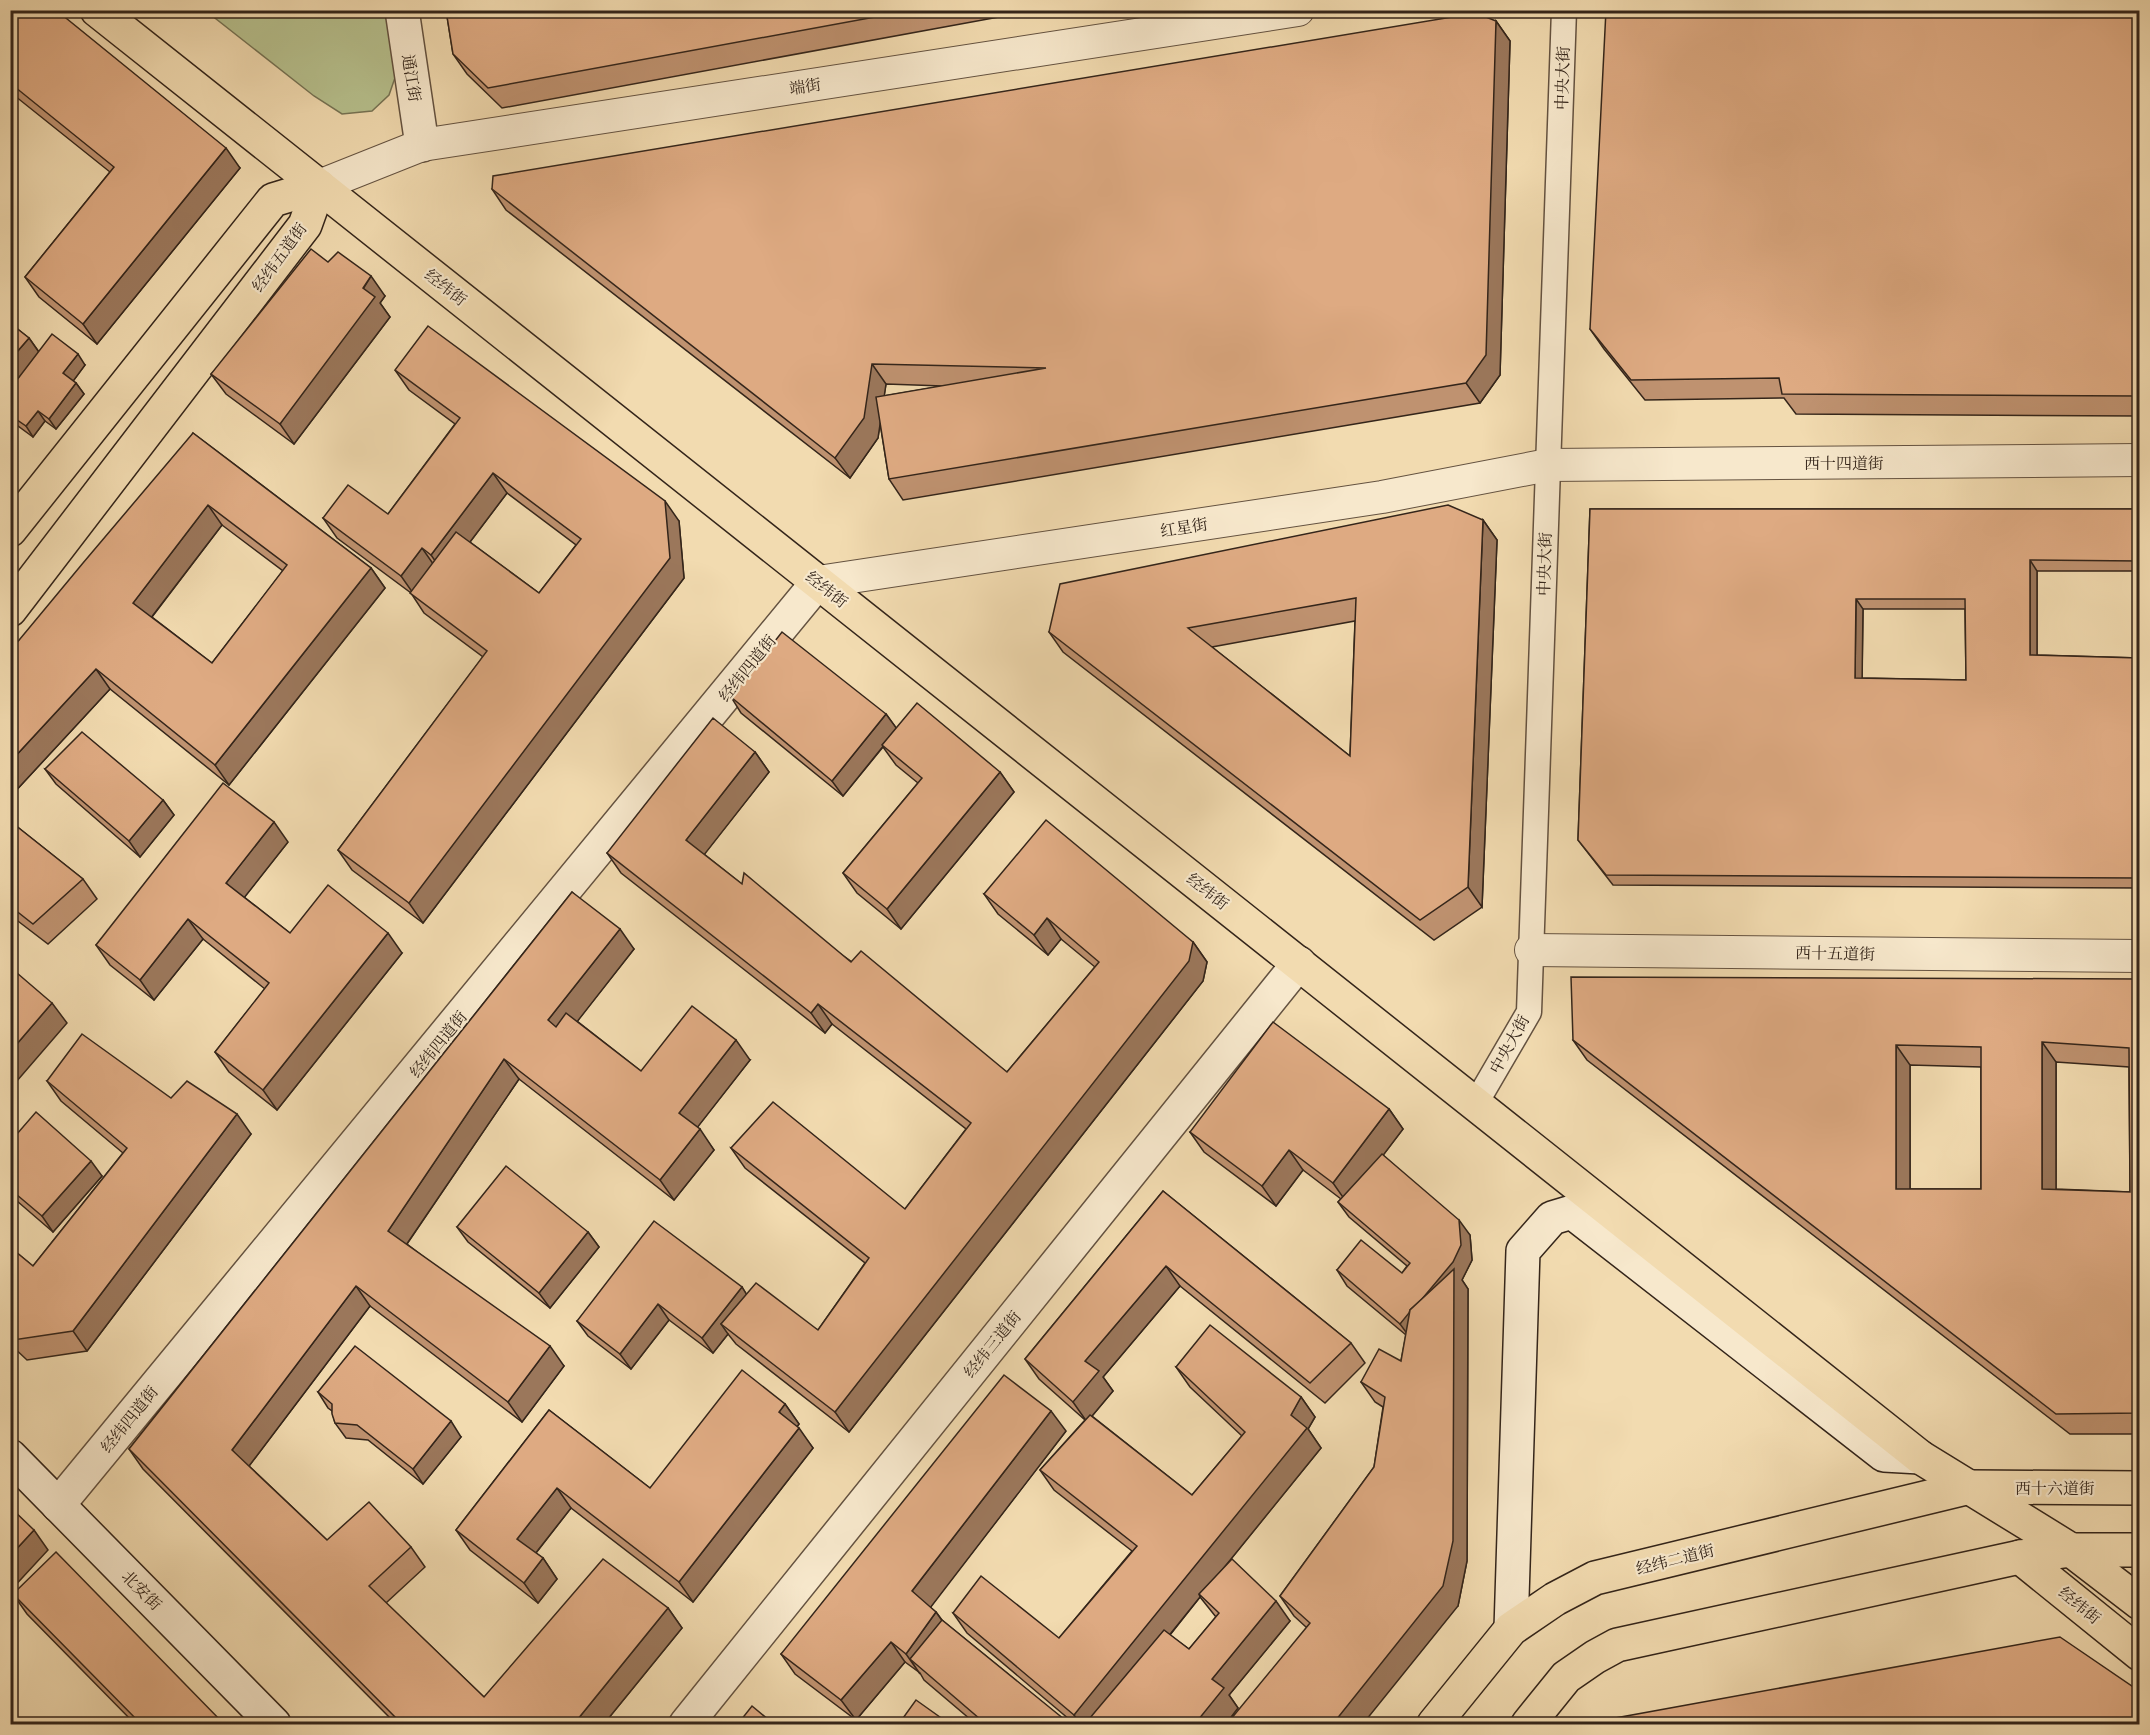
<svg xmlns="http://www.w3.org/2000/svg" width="2150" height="1735" font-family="'Libre Caslon Text','Noto Serif SC',serif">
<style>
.green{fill:#b7c18e;stroke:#767354;stroke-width:1.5}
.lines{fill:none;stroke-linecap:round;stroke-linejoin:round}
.pedestrian-casing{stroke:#645240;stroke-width:27}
.minor-casing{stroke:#645240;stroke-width:34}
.tertiary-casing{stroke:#645240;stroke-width:36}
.secondary-casing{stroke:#34251a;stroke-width:36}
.primary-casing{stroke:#34251a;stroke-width:36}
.trunk-casing{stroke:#34251a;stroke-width:36}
.pedestrian{stroke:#f7e8cc;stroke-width:24}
.minor{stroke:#f7e8cc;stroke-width:32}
.tertiary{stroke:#f7e8cc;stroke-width:33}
.secondary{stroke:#f7e8cc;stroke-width:33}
.primary{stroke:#f2dbb0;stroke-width:33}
.trunk{stroke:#f2dbb0;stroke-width:33}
.wall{fill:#bf9270;stroke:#34251a;stroke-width:1.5;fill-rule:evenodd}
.shaded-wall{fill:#9b775b;stroke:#34251a;stroke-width:1.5}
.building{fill:#deaa82;stroke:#34251a;stroke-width:1.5;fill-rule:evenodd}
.labels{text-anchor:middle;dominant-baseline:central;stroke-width:4.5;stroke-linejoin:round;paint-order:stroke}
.street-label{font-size:16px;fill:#34251a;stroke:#f7e8cc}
</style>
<rect width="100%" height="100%" fill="#f2dbb0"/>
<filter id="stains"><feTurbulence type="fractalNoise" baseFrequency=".00333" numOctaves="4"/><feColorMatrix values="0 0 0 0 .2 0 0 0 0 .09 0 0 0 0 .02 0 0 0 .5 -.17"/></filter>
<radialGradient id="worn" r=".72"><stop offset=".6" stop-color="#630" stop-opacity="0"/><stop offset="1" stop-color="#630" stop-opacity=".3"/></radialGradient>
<!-- green -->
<polygon class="green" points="206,11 386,11 397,72 389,95 372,111 342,114 314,96"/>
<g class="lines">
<!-- pedestrian casing -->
<g class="pedestrian-casing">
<polyline id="pedestrian" points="1476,1103 1529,1012 1564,10"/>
</g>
<!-- minor casing -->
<g class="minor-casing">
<g id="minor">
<polyline points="319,186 422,145 1298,10"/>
<polyline points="818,582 1382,497 1548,465 2140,460"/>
<polyline points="1531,950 2140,956"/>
</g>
</g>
<!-- tertiary casing -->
<g class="tertiary-casing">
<g id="tertiary">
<polyline points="402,10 422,145"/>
<polyline points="58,1505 818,582"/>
<polyline points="686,1724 1299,963"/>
</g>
</g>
<!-- secondary casing -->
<g class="secondary-casing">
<g id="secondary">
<polyline points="10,1456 274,1724"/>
<polyline points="1511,1629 1523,1251 1552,1218 1572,1212 1884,1455 1920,1457"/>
</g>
</g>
<!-- primary casing -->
<g class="primary-casing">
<g id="primary">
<polyline points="97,10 1920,1457 2071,1550 2140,1603"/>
<polyline points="10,530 273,200 319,186"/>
<polyline points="10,610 305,225 319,186"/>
<polyline points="2020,1557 2140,1654"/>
</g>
</g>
<!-- trunk casing -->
<g class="trunk-casing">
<g id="trunk">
<polyline points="1434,1724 1511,1629 1555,1599 1595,1578 1970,1487 2140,1488"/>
<polyline points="1528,1724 1566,1677 1595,1657 1617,1645 2020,1557 2071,1550 2140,1550"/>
</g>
</g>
<!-- pedestrian -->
<use href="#pedestrian" class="pedestrian"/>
<!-- minor -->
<use href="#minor" class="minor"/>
<!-- tertiary -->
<use href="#tertiary" class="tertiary"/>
<!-- secondary -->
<use href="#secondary" class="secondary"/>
<!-- primary -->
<use href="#primary" class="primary"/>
<!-- trunk -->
<use href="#trunk" class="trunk"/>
</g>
<!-- wall -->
<g class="wall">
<polygon points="10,10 240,168 97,344 39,297 25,277 110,172 10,92"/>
<polygon points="446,10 1037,10 502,108 467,74 453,54"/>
<polygon points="2139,10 2139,416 1796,414 1784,398 1645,400 1604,349 1590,329"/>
<path d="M1496 21 1510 41 1500 375 1480 403 903 500 889 479 880 423 878 438 850 478 506 210 492 189ZM886 384 943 386 884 396Z"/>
<polygon points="328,262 385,296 380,303 390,317 294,444 226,394 211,374"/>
<polygon points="10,323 29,338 39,352 85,365 73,381 76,383 84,394 56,429 45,421 33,437 10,420"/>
<path d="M395 370 679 521 684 578 423 923 352 870 338 850 483 657 424 613 411 593 337 538 323 518 388 514 455 424 409 390ZM507 493 576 545 539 593 470 542Z"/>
<path d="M193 433 371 568 385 588 229 785 110 689 10 797ZM222 525 283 571 212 663 152 617Z"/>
<path d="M1590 509H2139V571H2037V655L2139 658V888L1613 885 1578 840ZM1863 609H1965L1966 680 1862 678Z"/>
<path d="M1483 520 1497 540 1482 907 1434 940 1063 652 1049 632ZM1355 621 1350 756 1212 647Z"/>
<polygon points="731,697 886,714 896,728 1000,772 1014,792 901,929 857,893 843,873 918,783 896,765 883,747 843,796 741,713"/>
<polygon points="755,752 769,772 704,854 742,884 1007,1072 1095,967 1061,939 1048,955 998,914 984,894 1193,942 1207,962 1203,981 849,1432 736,1344 728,1334 713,1353 669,1320 631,1369 588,1336 577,1321 742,1287 746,1294 818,1330 865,1263 745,1168 731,1148 905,1209 966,1129 832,1024 825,1033 621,873 607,853"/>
<polygon points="45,769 163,800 174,815 140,857 56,784"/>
<polygon points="10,821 83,879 97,899 48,944 10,915"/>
<polygon points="288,842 244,897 290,933 402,953 277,1110 229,1072 215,1052 265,989 203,939 154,1000 110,965 96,945"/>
<polygon points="572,892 634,949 577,1021 641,1071 750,1060 697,1127 714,1150 674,1200 519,1079 407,1244 564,1366 522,1422 370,1306 249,1466 327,1540 411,1547 425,1567 386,1603 484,1697 668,1608 682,1628 603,1725 397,1725 143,1469 129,1449"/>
<path d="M2139 979V1434H2070L1587 1060 1573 1040ZM2056 1062 2129 1067 2130 1192 2056 1189ZM1910 1065 1981 1067V1189H1910Z"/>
<polygon points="47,1081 171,1098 251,1134 87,1351 27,1360 10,1344 10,1247 33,1266 123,1153 61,1101"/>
<polygon points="1389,1109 1403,1129 1383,1155 1470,1235 1472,1260 1462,1280 1468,1289 1467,1561 1458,1606 1306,1627 1294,1616 1280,1596 1374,1467 1383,1407 1375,1402 1361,1382 1401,1361 1406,1335 1347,1286 1337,1270 1402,1273 1407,1266 1349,1217 1338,1202 1341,1199 1303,1170 1276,1206 1204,1152 1190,1132"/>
<polygon points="10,1142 102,1176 53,1232 10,1195"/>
<path d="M1163 1191 1351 1343 1365 1363 1325 1403 1180 1286 1103 1377 1113 1391 1092 1416 1192 1495 1242 1436 1190 1387 1176 1367 1301 1397 1315 1417 1308 1429 1321 1448 1222 1570 1290 1621 1229 1695 1238 1708 1225 1725H1076L967 1633 953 1613 1059 1638 1132 1551 1054 1490 1040 1470 1085 1420 1039 1379 1025 1359ZM1200 1597 1216 1617 1189 1649 1170 1635Z"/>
<polygon points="457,1227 588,1232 599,1247 550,1308 468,1242"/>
<polygon points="318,1392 461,1437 423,1484 368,1440 346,1438 335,1423 332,1411 328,1408"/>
<polygon points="785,1404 799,1424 797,1427 813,1448 693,1602 571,1508 536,1553 543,1558 557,1579 538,1603 470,1550 456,1530 549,1410 650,1488"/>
<polygon points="1066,1431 930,1607 936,1612 942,1620 1070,1725 977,1725 924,1680 920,1673 905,1662 856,1720 795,1674 781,1654"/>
<polygon points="13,1594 225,1725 136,1725 27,1614"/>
</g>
<!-- shaded-wall -->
<g class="shaded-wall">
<polygon points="1496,21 1510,41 1500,375 1480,403 1466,383"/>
<polygon points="226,148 240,168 97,344 83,324"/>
<polygon points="371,276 385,296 380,303 390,317 294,444 280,424"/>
<polygon points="29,338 43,358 10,397 10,360"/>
<polygon points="78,354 85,365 71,384 63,373"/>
<polygon points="872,364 886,384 878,438 850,478 835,458"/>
<polygon points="76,383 84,394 56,429 49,419"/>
<polygon points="38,411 45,421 33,437 26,426"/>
<polygon points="493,473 507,493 445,575 431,555"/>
<polygon points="665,501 679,521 684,578 423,923 409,903"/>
<polygon points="208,505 222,525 147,623 133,603"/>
<polygon points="1483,520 1497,540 1482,907 1468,887"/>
<polygon points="422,548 436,568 415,596 401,576"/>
<polygon points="2030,560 2037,571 2037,665 2030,655"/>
<polygon points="371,568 385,588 229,785 215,765"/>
<polygon points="1856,599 1863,609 1862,688 1855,678"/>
<polygon points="96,669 110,689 10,797 10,762"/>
<polygon points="886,714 897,729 843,796 832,781"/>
<polygon points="755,752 769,772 700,860 686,840"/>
<polygon points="1000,772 1014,792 901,929 887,909"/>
<polygon points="163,800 174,815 140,857 129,841"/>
<polygon points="274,822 288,842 240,903 226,883"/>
<polygon points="1047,918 1061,939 1048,955 1034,935"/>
<polygon points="188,919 203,939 154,1000 140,980"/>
<polygon points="620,929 634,949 562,1041 548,1020"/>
<polygon points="388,933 402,953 277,1110 263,1090"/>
<polygon points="1193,942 1207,962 1203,981 849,1432 835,1412"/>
<polygon points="52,1003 67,1023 10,1089 10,1052"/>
<polygon points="818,1004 832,1024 825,1033 811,1013"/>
<polygon points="736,1040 750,1060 693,1133 679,1113"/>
<polygon points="2042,1042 2056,1062 2056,1209 2042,1189"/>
<polygon points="1896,1045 1910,1065 1910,1209 1896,1189"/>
<polygon points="504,1059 519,1079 402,1251 388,1231"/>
<polygon points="1389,1109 1403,1129 1347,1203 1333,1183"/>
<polygon points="237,1114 251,1134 87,1351 73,1331"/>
<polygon points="700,1129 714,1150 674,1200 660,1180"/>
<polygon points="1289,1150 1303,1170 1276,1206 1262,1186"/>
<polygon points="91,1161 102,1176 53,1232 42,1216"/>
<polygon points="1459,1220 1470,1235 1472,1260 1462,1280 1468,1289 1467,1561 1458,1606 1362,1725 1332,1725 1411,1339 1400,1324"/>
<polygon points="588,1232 599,1247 550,1308 539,1293"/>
<polygon points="1166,1266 1180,1286 1103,1377 1113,1391 1087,1422 1073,1402 1085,1361"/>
<polygon points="356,1286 370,1306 246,1470 232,1450"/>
<polygon points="742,1287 752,1303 721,1324 728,1334 713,1353 702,1338"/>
<polygon points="658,1304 669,1320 631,1369 620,1354"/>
<polygon points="550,1346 564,1366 522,1422 508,1402"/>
<polygon points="1301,1397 1315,1417 1308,1429 1321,1448 1201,1596 1199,1594 1200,1597 1097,1725 1081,1725 1074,1715 1291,1415"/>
<polygon points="785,1404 799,1424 793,1432 779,1412"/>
<polygon points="1051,1411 1066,1431 927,1612 912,1591"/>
<polygon points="451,1421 461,1437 423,1484 413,1469"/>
<polygon points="799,1428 813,1448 693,1602 679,1582"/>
<polygon points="557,1488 571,1508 531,1559 517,1539"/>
<polygon points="34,1530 48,1550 10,1591 10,1556"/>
<polygon points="543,1558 557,1579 538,1603 524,1583"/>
<polygon points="1276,1601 1290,1621 1229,1695 1238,1708 1225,1725 1194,1725 1212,1679"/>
<polygon points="668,1608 682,1628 603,1725 573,1725"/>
<polygon points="936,1612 950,1632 910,1659 920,1674 906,1654"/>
<polygon points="891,1642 905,1662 856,1720 841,1700"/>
</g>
<!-- building -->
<g class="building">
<polygon points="10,10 56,10 226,148 83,324 25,277 114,167 10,83"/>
<polygon points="446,10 913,10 488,88 453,54"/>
<polygon points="1606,10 2139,10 2139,396 1782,394 1779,378 1631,380 1590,329"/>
<polygon points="1476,13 1496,21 1486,355 1466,383 889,479 876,397 1046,368 872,364 864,418 835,458 492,189 493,176"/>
<polygon points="311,249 328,262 338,252 371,276 363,288 375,297 280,424 211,374"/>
<polygon points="10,323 29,338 10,360"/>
<polygon points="428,326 665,501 670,558 409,903 338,850 487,651 410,593 456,532 539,593 581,539 493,473 431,555 422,548 401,576 323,518 348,485 388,514 460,418 395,370"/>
<polygon points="52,334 78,354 63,373 76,383 49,419 38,411 26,426 10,415 10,389"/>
<path d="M193 433 371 568 215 765 96 669 10 762V651L83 563ZM208 505 287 565 212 663 133 603Z"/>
<path d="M1448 505 1483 520 1468 887 1420 920 1049 632 1060 584ZM1356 598 1350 756 1188 628Z"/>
<path d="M1590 509H2139V561L2030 560V655L2139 658V878L1606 875 1578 840ZM1856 599H1965L1966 680 1855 678Z"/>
<polygon points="782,632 886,714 832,781 731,697"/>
<polygon points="917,703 1000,772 887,909 843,873 922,778 882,745"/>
<polygon points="713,718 755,752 686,840 742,884 744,873 851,962 861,951 1007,1072 1099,962 1047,918 1034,935 984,894 1046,820 1193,942 1189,961 835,1412 721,1324 756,1283 818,1330 869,1258 731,1148 773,1102 905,1209 971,1123 818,1004 811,1013 607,853"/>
<polygon points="82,732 163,800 129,841 45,769"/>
<polygon points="223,783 274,822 226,883 290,933 328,885 388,933 263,1090 215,1052 269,983 188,919 140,980 96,945"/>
<polygon points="10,821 83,879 33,924 10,906"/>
<polygon points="572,892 620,929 548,1020 556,1027 566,1013 641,1071 692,1006 736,1040 679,1113 700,1129 660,1180 504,1059 388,1231 550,1346 508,1402 356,1286 232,1450 327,1540 369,1502 411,1547 369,1586 484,1697 603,1559 668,1608 573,1725 403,1725 129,1449"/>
<polygon points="10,967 52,1003 10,1052"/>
<path d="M1571 977 2139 979V1413L2056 1414 1573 1040ZM2042 1042 2129 1048 2130 1192 2042 1189ZM1896 1045 1981 1047V1189H1896Z"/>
<polygon points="1273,1022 1389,1109 1333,1183 1289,1150 1262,1186 1190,1132"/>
<polygon points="82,1034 171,1098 187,1081 237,1114 73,1331 13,1340 10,1337 10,1247 33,1266 127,1148 47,1081"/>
<polygon points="36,1112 91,1161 42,1216 10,1189 10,1142"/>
<polygon points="1382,1154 1459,1220 1461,1245 1453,1262 1422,1299 1410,1310 1409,1313 1400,1324 1337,1270 1361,1240 1402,1273 1410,1263 1338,1202"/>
<polygon points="506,1166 588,1232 539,1293 457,1227"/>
<polygon points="1163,1191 1351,1343 1310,1383 1166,1266 1085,1361 1099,1371 1073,1402 1025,1359"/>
<polygon points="654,1221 742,1287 702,1338 658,1304 620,1354 577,1321"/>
<polygon points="1454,1269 1453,1541 1443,1586 1332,1725 1226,1725 1310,1623 1280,1596 1374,1467 1385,1397 1361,1382 1379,1349 1401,1361 1410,1310"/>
<polygon points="1210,1325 1301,1397 1291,1415 1307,1428 1074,1715 953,1613 981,1576 1059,1638 1137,1546 1040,1470 1090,1415 1192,1495 1245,1432 1176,1367"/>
<polygon points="355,1346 451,1421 413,1469 357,1425 335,1423 332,1414 332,1404 318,1392"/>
<polygon points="742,1370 785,1404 779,1412 799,1428 679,1582 557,1488 517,1539 543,1558 524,1583 456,1530 549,1410 650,1488"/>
<polygon points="1004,1375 1051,1411 912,1591 936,1612 906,1654 891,1642 841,1700 781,1654"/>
<polygon points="10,1507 34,1530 10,1556"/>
<polygon points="56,1552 225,1725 142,1725 13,1594"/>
<polygon points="1232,1559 1276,1601 1212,1679 1224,1688 1194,1725 1084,1725 1164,1630 1189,1649 1219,1613 1199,1594"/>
<polygon points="942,1620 1070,1724 987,1725 910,1659"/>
<polygon points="2060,1637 2139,1691 2139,1725 1587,1725 1588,1723"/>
<polygon points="916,1700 951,1725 898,1725"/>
<polygon points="752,1706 775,1725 737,1725"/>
</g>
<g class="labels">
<!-- street labels -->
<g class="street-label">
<text transform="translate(412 78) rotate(81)">通江街</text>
<text transform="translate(1562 78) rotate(-88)">中央大街</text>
<text transform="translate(805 86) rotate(-9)">端街</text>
<text transform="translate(279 257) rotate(-54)">经纬五道街</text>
<text transform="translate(446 287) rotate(38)">经纬街</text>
<text x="1844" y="463">西十四道街</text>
<text transform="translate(1184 527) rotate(-9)">红星街</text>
<text transform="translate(1544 564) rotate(-88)">中央大街</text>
<text transform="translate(827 589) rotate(38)">经纬街</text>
<text transform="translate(747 668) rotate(-51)">经纬四道街</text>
<text transform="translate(1208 891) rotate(38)">经纬街</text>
<text transform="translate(1835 953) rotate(1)">西十五道街</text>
<text transform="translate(438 1044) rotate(-51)">经纬四道街</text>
<text transform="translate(1509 1044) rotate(-61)">中央大街</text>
<text transform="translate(992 1344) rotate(-51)">经纬三道街</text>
<text transform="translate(129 1419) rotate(-51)">经纬四道街</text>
<text x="2055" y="1488">西十六道街</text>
<text transform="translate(1675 1559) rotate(-14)">经纬二道街</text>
<text transform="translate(142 1590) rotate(45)">北安街</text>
<text transform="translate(2080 1605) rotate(39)">经纬街</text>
</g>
</g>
<!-- margin -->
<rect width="2150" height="1735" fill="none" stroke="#f2dbb0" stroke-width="36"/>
<rect x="12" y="12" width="2126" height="1711" fill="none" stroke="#34251a" stroke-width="3"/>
<rect x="18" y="18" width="2114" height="1699" fill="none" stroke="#34251a" stroke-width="1.5"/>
<rect width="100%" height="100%" filter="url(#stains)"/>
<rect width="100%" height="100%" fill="url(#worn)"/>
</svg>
